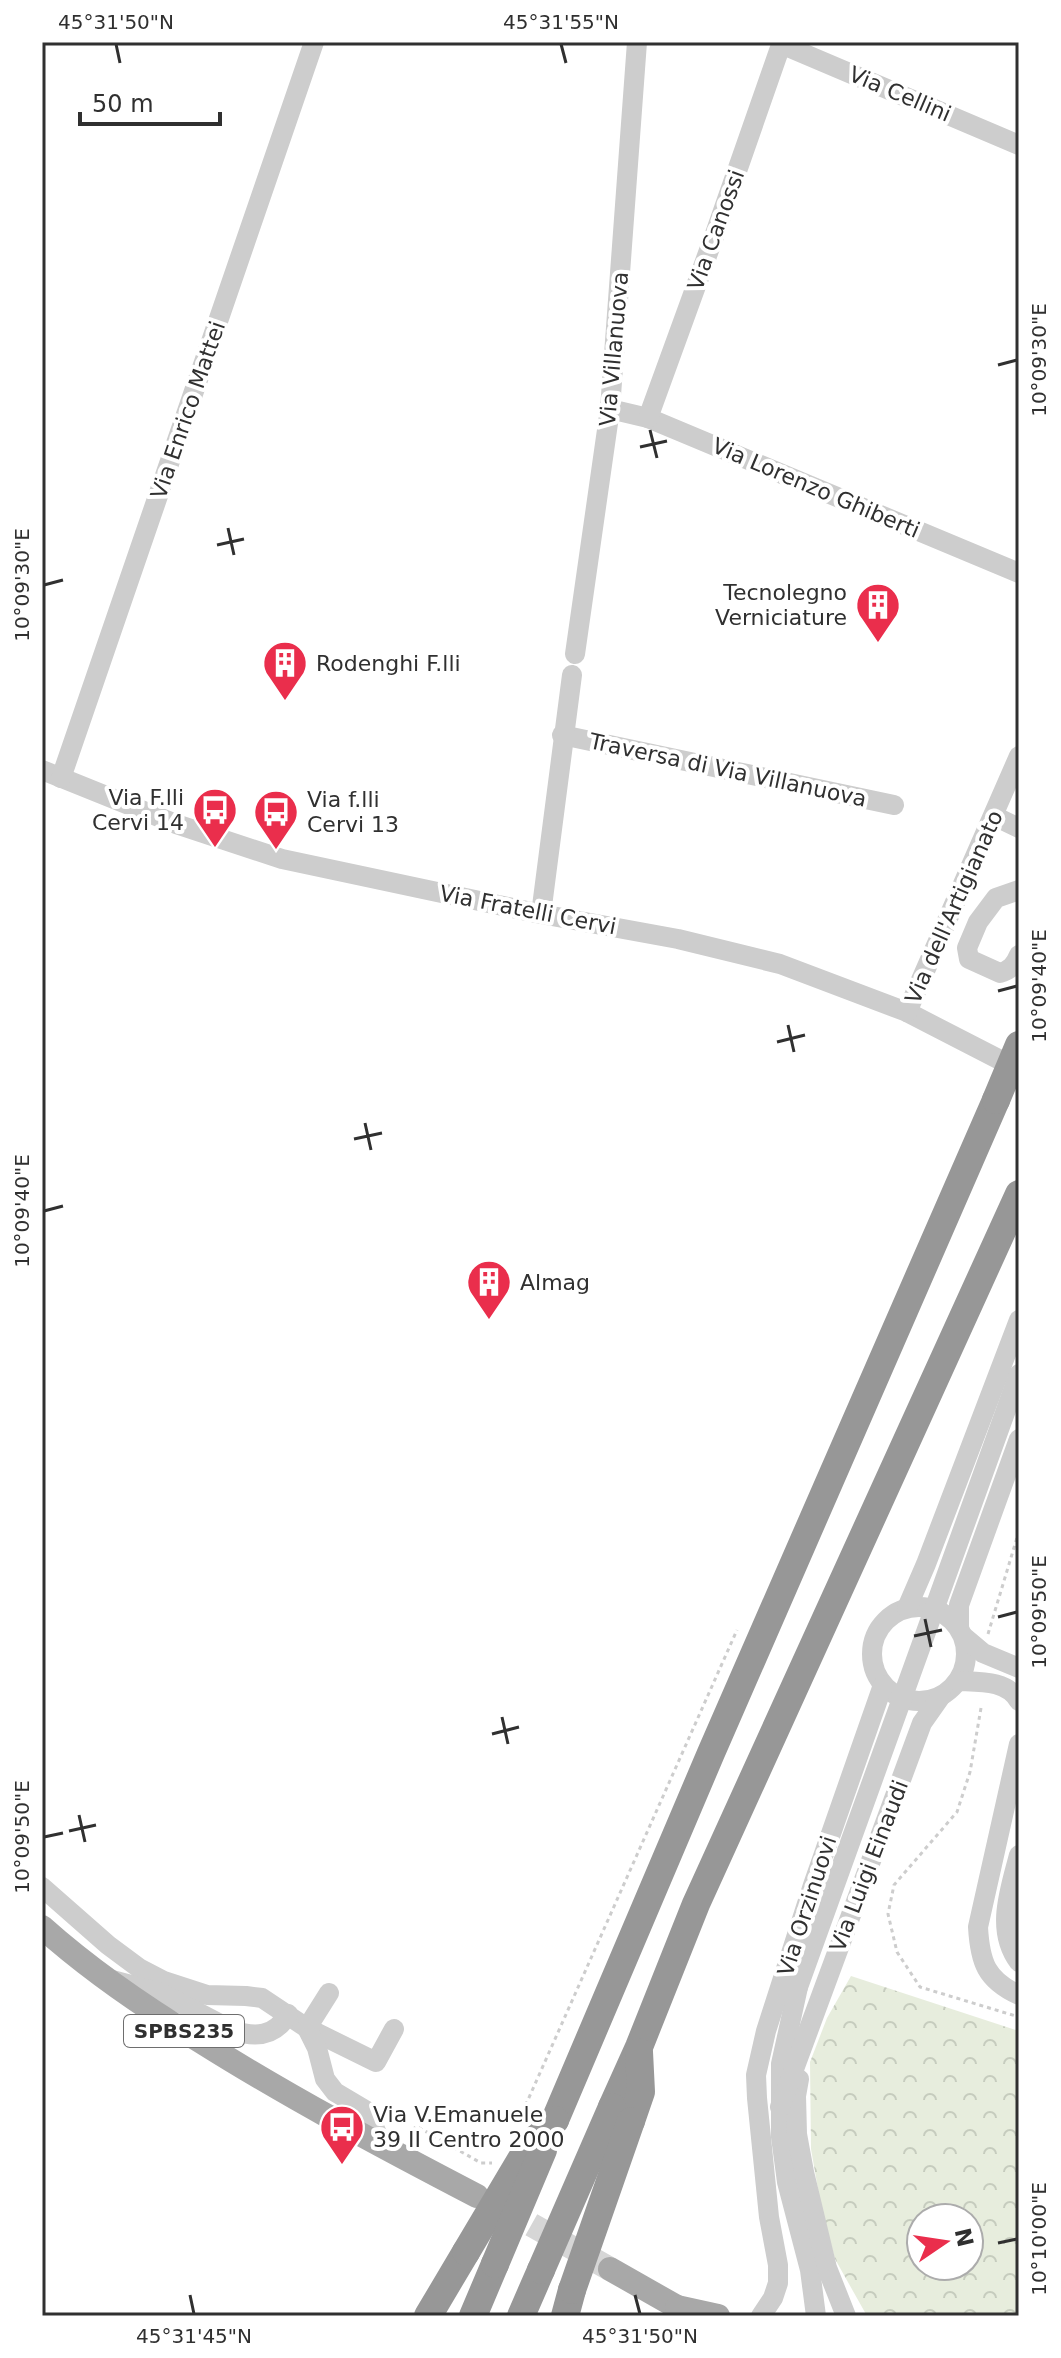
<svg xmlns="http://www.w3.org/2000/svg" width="1061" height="2358" font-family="'DejaVu Sans',sans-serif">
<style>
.forest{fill:url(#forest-crowns);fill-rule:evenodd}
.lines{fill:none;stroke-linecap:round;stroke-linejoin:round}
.major-tunnel{stroke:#d6d6d6;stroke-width:24;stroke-dasharray:24 12;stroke-linecap:butt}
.path{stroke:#cdcdcd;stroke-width:3;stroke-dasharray:4 4;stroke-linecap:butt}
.minor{stroke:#cdcdcd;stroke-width:20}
.major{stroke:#a8a8a8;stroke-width:24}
.highway{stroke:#979797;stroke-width:28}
.minor-bridge{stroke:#cdcdcd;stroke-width:20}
.highway-bridge{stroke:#979797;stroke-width:28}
.ticks{fill:none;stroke:#303030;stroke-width:3}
.labels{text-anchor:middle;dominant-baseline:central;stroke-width:8;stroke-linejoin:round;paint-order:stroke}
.shield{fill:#fff;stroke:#6e6e6e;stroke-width:2}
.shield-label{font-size:20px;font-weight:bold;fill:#303030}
.street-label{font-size:22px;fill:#303030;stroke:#fff}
.poi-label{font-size:22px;fill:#303030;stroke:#fff;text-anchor:start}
.neatline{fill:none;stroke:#303030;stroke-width:3}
.ticks-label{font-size:20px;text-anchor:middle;fill:#303030}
</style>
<defs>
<pattern id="forest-crowns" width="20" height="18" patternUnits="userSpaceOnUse" patternTransform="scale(2)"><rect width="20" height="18" fill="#e7eddd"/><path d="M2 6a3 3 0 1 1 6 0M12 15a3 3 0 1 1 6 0" fill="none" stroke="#c6ccbe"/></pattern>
</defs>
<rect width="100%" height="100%" fill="#fff"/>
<!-- forest -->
<path class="forest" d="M851 1976 1019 2031V2316H867L835 2259 822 2212 811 2149 810 2062 827 2018ZM921 2218H969V2266H921Z"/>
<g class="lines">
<!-- major-tunnel -->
<polyline class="major-tunnel" points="500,2207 610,2269"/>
<!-- path -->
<g class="path">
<polyline points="988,1634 1019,1531"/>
<polyline points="981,1708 970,1772 957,1812 894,1885 888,1914 897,1952 920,1987 1019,2017"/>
<polyline points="519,2120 737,1630"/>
<polyline points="409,2137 416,2126 481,2163 492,2163"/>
</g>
<!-- minor -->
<g class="minor">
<polyline points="781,44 1019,145"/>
<polyline points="610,409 648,418 1019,573"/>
<polyline points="648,418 716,231 782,42"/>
<polyline points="575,654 610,409 637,42"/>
<polyline points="562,735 894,805"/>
<polyline points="42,770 176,824 282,859 541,914 678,939 780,964 907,1012 1008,1064"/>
<polyline points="61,778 314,42"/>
<polyline points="994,816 1019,828"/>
<path d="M1019 890 996 898 978 922 967 948 969 959 1000 973C1010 970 1015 965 1019 955"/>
<polyline points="541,914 572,675"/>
<polyline points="907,1012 1019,756"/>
<circle cx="919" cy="1654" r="47"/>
<polyline points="907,1608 926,1564 1019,1320"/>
<polyline points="959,1627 959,1605 1019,1439"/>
<polyline points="964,1637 983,1653 1019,1668"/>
<path d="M958 1681C980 1682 1007 1680 1019 1701"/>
<path d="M1019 1744 978 1927C980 1962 986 1980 1019 1995"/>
<path d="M1019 1855C1010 1890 995 1930 1019 1962"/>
<polyline points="42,1887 108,1945 139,1968 164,1981 207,1995 246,1996 262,1998 307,2028 376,2062 394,2029"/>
<path d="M112 1980 161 1993 232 2030C255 2038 275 2037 288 2014"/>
<polyline points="798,1987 781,2064 781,2137 787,2182 810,2270 816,2316"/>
<polyline points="329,1993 307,2028 317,2048 325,2079 335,2092 367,2111 383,2147"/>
<polyline points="799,2079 796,2096 797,2134 804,2172 827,2268 846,2316"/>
<polyline points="780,2107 922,1723 941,1696"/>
<polyline points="761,2316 773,2298 778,2283 778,2265 769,2217 757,2098 756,2075 766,2031 813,1885 883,1685"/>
</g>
<!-- major -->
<g class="major">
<path d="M42 1927C90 1970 144 2007 200 2041 289 2097 383 2147 477 2196"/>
<polyline points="610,2269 677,2307 687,2316"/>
<polyline points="677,2307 718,2316"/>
</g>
<!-- highway -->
<g class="highway">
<polyline points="612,2107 639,2047 696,1904 1019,1194"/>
<polyline points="555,2120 711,1753 996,1100"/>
<polyline points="631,2121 641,2092 639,2052"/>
<polyline points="428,2316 466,2252"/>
<polyline points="473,2316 495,2264"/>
<polyline points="521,2316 541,2270"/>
<polyline points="565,2316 572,2290"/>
</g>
<!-- minor-bridge -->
<polyline class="minor-bridge" points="798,1987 1019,1374"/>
<!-- highway-bridge -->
<g class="highway-bridge">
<polyline points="996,1100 1019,1045"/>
<polyline points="466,2252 529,2146 555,2120"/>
<polyline points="495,2264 543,2150"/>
<polyline points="541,2270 612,2107"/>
<polyline points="572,2290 631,2121"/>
</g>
</g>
<!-- ticks -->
<path class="ticks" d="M116 44 120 63M561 44 566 63M998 365 1017 360M650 430 657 458M640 447 667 441M228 528 234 555M217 545 244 539M44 585 63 580M998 991 1017 986M788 1025 794 1052M777 1042 805 1035M365 1123 371 1150M354 1139 382 1133M44 1211 63 1206M998 1617 1017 1612M925 1619 931 1647M914 1636 942 1630M502 1717 508 1744M492 1734 519 1727M79 1815 85 1842M69 1831 96 1825M44 1837 63 1833M998 2243 1017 2239M190 2295 194 2314M635 2295 640 2314"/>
<!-- icons -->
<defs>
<g id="building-pin" transform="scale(2.3)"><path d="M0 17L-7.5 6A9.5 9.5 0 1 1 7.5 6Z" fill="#ea2e4c" stroke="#fff"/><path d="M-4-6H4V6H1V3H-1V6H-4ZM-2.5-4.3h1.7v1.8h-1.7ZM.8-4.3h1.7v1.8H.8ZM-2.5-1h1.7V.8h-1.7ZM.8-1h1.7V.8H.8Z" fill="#fff"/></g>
<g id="bus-pin" transform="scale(2.3)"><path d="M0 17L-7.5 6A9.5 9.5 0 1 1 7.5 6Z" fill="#ea2e4c" stroke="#fff"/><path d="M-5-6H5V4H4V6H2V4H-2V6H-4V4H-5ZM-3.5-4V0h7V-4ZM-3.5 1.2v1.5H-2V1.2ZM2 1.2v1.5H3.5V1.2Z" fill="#fff"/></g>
</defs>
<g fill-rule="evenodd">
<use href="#building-pin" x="878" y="605"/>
<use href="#building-pin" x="285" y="663"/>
<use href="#bus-pin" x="215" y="810"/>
<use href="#bus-pin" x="276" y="812"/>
<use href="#building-pin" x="489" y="1282"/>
<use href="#bus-pin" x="342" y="2127"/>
</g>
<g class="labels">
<!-- shield labels -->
<rect class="shield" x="124" y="2015" width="120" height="32" rx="6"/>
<g class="shield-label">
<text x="184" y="2031">SPBS235</text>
</g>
<!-- street labels -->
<g class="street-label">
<text transform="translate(900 94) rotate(23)">Via Cellini</text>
<text transform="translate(716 230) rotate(-70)">Via Canossi</text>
<text transform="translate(614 349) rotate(-85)">Via Villanuova</text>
<text transform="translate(188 410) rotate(-71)">Via Enrico Mattei</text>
<text transform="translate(816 488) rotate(23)">Via Lorenzo Ghiberti</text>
<text transform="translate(728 770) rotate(12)">Traversa di Via Villanuova</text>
<text transform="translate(954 907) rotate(-66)">Via dell'Artigianato</text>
<text transform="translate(528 910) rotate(11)">Via Fratelli Cervi</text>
<text transform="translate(869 1866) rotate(-69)">Via Luigi Einaudi</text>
<text transform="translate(807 1906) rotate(-72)">Via Orzinuovi</text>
</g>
<!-- poi labels -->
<g class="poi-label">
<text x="847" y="592" text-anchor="end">Tecnolegno<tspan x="847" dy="25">Verniciature</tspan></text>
<text x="316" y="663">Rodenghi F.lli</text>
<text x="184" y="797" text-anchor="end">Via F.lli<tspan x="184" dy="25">Cervi 14</tspan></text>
<text x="307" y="799">Via f.lli<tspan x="307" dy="25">Cervi 13</tspan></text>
<text x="520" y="1282">Almag</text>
<text x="373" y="2114">Via V.Emanuele<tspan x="373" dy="25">39 II Centro 2000</tspan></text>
</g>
</g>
<!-- border -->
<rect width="1061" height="2358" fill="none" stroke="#ffffff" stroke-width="88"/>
<!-- north arrow -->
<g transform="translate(945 2242) rotate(77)"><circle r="38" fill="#ffffff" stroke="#acacac" stroke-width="2"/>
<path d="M0-6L14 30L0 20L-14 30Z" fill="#ea2e4c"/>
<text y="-12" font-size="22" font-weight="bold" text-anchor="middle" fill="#303030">N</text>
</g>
<!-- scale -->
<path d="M80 112v12h140v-12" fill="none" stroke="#303030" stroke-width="4"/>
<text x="92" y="112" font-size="24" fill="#303030" stroke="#ffffff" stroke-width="6" paint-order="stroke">50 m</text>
<rect x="44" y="44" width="973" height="2270" class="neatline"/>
<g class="ticks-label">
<text x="116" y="29">45°31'50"N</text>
<text x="561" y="29">45°31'55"N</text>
<text transform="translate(1039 360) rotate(-90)" y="7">10°09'30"E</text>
<text transform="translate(22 585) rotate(-90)" y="7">10°09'30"E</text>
<text transform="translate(1039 986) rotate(-90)" y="7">10°09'40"E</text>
<text transform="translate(22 1211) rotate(-90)" y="7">10°09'40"E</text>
<text transform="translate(1039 1612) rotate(-90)" y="7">10°09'50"E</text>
<text transform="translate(22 1837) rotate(-90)" y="7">10°09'50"E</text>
<text transform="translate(1039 2239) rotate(-90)" y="7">10°10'00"E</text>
<text x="194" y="2343">45°31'45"N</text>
<text x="640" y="2343">45°31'50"N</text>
</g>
</svg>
